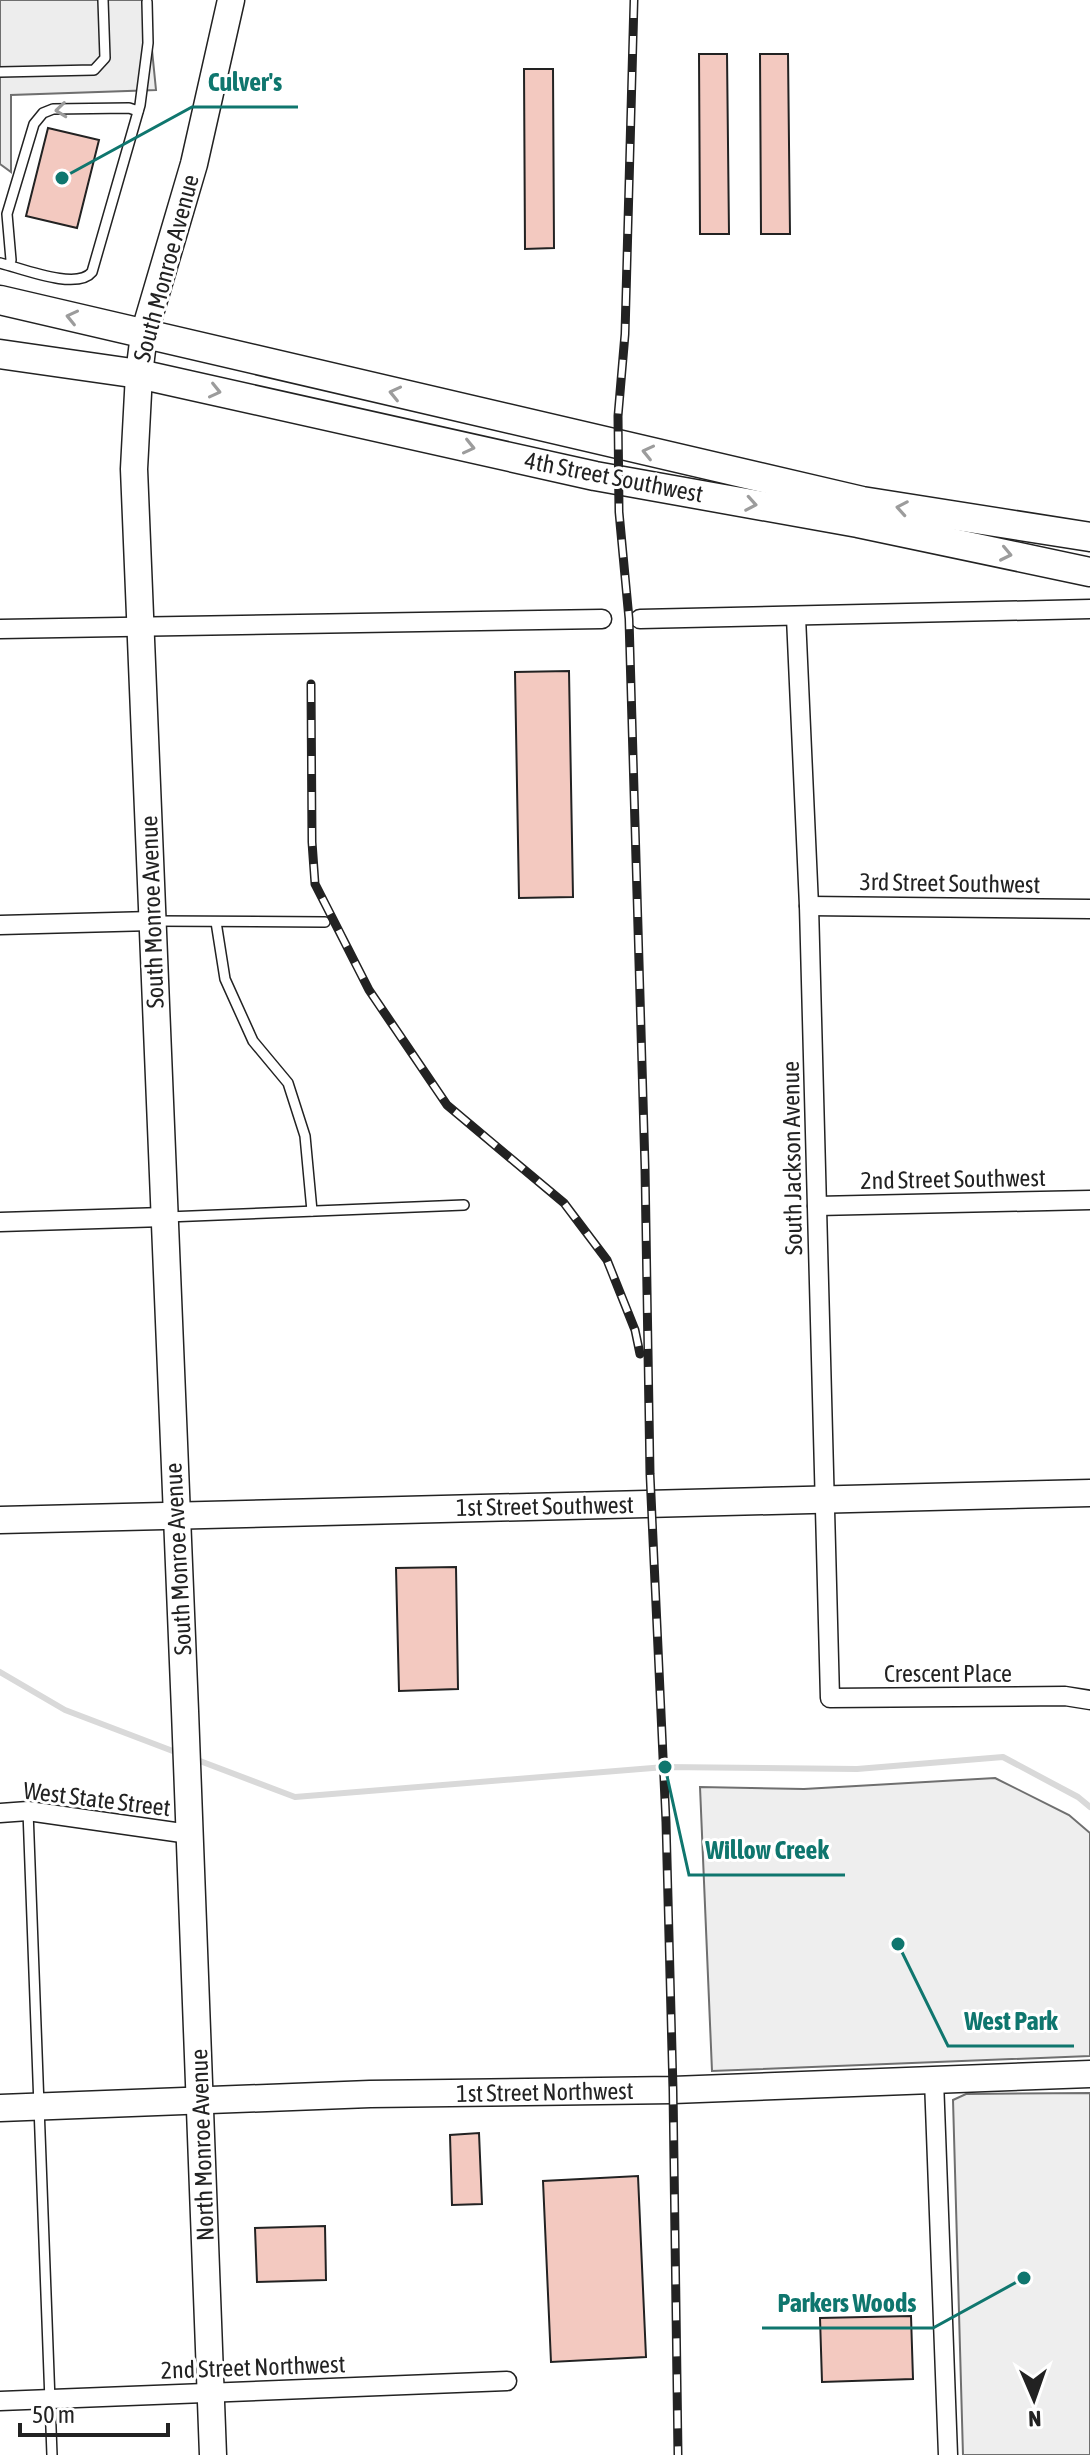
<svg xmlns="http://www.w3.org/2000/svg" width="1090" height="2455" font-family="'Asap Condensed',sans-serif">
<style>
.green{fill:#eee;stroke:#6f6f6f;stroke-width:2}
.parking{fill:#ededed;stroke:#6f6f6f;stroke-width:2}
.lines{fill:none;stroke-linecap:round;stroke-linejoin:round}
.stream{stroke:#d9d9d9;stroke-width:6}
.building{fill:#f3c9c0;stroke:#222;stroke-width:2}
.lane-casing{stroke:#222;stroke-width:12}
.street-casing{stroke:#222;stroke-width:21}
.secondary-casing{stroke:#222;stroke-width:29}
.primary-casing{stroke:#222;stroke-width:31}
.lane{stroke:#fff;stroke-width:9}
.street{stroke:#fff;stroke-width:18}
.secondary{stroke:#fff;stroke-width:26}
.primary{stroke:#fff;stroke-width:28}
.rail-casing{stroke:#222;stroke-width:9}
.rail{stroke:#fff;stroke-width:6;stroke-dasharray:18;stroke-linecap:butt}
.oneway{stroke:#9c9c9c}
.labels{text-anchor:middle;dominant-baseline:central;stroke-width:6;stroke-linejoin:round;paint-order:stroke}
.street-label{font-size:24px;fill:#222;stroke:#fff}
.leader{fill:none;stroke:#0f766e;stroke-width:3}
.callout-dot{fill:#0f766e;stroke:#fff;stroke-width:3}
.callout-label{font-size:26px;text-anchor:middle;font-weight:bold;fill:#0f766e;stroke:#fff;stroke-width:6;stroke-linejoin:round;paint-order:stroke}
</style>
<rect width="100%" height="100%" fill="#fff"/>
<!-- green -->
<g class="green">
<polygon points="995,1778 1069,1815 1090,1833 1090,2056 712,2071 700,1787 804,1789"/>
<polygon points="1090,2093 1090,2455 963,2455 953,2100 966,2094"/>
</g>
<!-- parking -->
<polygon class="parking" points="0,0 147,0 156,90 11,95 11,172 0,164"/>
<g class="lines">
<!-- stream -->
<g class="stream">
<polyline points="0,1672 65,1710 178,1753"/>
<polyline points="192,1758 295,1797 665,1767 857,1769 1003,1757 1078,1797 1090,1807"/>
</g>
</g>
<!-- building -->
<g class="building">
<polygon points="699,54 727,54 729,234 700,234"/>
<polygon points="760,54 788,54 790,234 761,234"/>
<polygon points="524,69 553,69 554,248 525,249"/>
<polygon points="48,128 99,140 77,228 26,216"/>
<polygon points="569,671 573,897 519,898 515,672"/>
<polygon points="456,1567 458,1689 399,1691 396,1568"/>
<polygon points="479,2133 482,2204 452,2205 450,2135"/>
<polygon points="638,2176 646,2357 551,2362 543,2181"/>
<polygon points="325,2226 326,2280 257,2282 255,2228"/>
<polygon points="911,2316 913,2379 822,2382 820,2318"/>
</g>
<g class="lines">
<!-- lane casing -->
<g class="lane-casing">
<g id="lane">
<polyline points="0,72 94,70 105,58 103,0"/>
<path d="M0 263C21 268 77 291 92 272L140 105 148 43 147 2"/>
<polyline points="9,265 11,260 7,214 34,124 43,113 53,109 129,108 138,111"/>
<polyline points="156,921 325,922"/>
<polyline points="216,922 225,979 253,1041 288,1083 305,1136 312,1211"/>
<polyline points="167,1217 464,1205"/>
<polyline points="28,1811 52,2455"/>
</g>
</g>
<!-- street casing -->
<g class="street-casing">
<g id="street">
<polyline points="796,617 809,906 830,1698 1065,1696 1090,1700"/>
<polyline points="640,619 1090,609"/>
<polyline points="0,629 602,619"/>
<polyline points="809,906 1090,909"/>
<polyline points="0,925 152,921"/>
<polyline points="817,1206 1090,1200"/>
<polyline points="0,1222 164,1217"/>
<polyline points="0,1813 28,1811 189,1834"/>
<polyline points="934,2080 948,2455"/>
<polyline points="0,2401 507,2381"/>
</g>
</g>
<!-- secondary casing -->
<g class="secondary-casing">
<g id="secondary">
<polyline points="0,1520 1090,1493"/>
<polyline points="0,2108 370,2094 673,2090 1090,2074"/>
<polyline points="213,2455 185,1711 134,469 139,374 144,334 194,164 231,0"/>
</g>
</g>
<!-- primary casing -->
<g class="primary-casing">
<g id="primary">
<polyline points="0,300 862,501 1090,537"/>
<polyline points="0,354 139,374 595,476 858,523 1090,572"/>
</g>
</g>
<!-- lane -->
<use href="#lane" class="lane"/>
<!-- street -->
<use href="#street" class="street"/>
<!-- secondary -->
<use href="#secondary" class="secondary"/>
<!-- primary -->
<use href="#primary" class="primary"/>
<!-- rail casing -->
<g class="rail-casing">
<g id="rail">
<polyline points="634,0 625,334 618,416 619,512 629,619 645,1168 650,1474 666,1822 673,2090 678,2455"/>
<polyline points="311,684 312,842 315,884 369,990 447,1105 564,1203 607,1260 635,1330 640,1354"/>
</g>
</g>
<!-- rail -->
<use href="#rail" class="rail"/>
</g>
<!-- one-way arrows -->
<defs><path id="oneway-chevron" d="M-2-3.5L2.5 0L-2 3.5" fill="none" stroke-width="1.6" stroke-linecap="round" stroke-linejoin="round" transform="scale(2)"/></defs>
<g class="oneway">
<use href="#oneway-chevron" transform="translate(61 110) rotate(174)"/>
<use href="#oneway-chevron" transform="translate(72 317) rotate(-167)"/>
<use href="#oneway-chevron" transform="translate(215 391) rotate(13)"/>
<use href="#oneway-chevron" transform="translate(395 393) rotate(-167)"/>
<use href="#oneway-chevron" transform="translate(469 447) rotate(13)"/>
<use href="#oneway-chevron" transform="translate(648 452) rotate(-167)"/>
<use href="#oneway-chevron" transform="translate(751 504) rotate(10)"/>
<use href="#oneway-chevron" transform="translate(902 508) rotate(-170)"/>
<use href="#oneway-chevron" transform="translate(1006 554) rotate(12)"/>
</g>
<g class="labels">
<!-- street labels -->
<g class="street-label">
<text transform="translate(166 268) rotate(-75)">South Monroe Avenue</text>
<text transform="translate(614 477) rotate(11)">4th Street Southwest</text>
<text transform="translate(950 883) rotate(1)">3rd Street Southwest</text>
<text transform="translate(152 912) rotate(-92)">South Monroe Avenue</text>
<text transform="translate(792 1158) rotate(-91)">South Jackson Avenue</text>
<text transform="translate(953 1179) rotate(-1)">2nd Street Southwest</text>
<text transform="translate(545 1506) rotate(-1)">1st Street Southwest</text>
<text transform="translate(178 1559) rotate(-93)">South Monroe Avenue</text>
<text x="948" y="1673">Crescent Place</text>
<text transform="translate(97 1799) rotate(7)">West State Street</text>
<text transform="translate(545 2092) rotate(-1)">1st Street Northwest</text>
<text transform="translate(202 2145) rotate(-92)">North Monroe Avenue</text>
<text transform="translate(253 2367) rotate(-2)">2nd Street Northwest</text>
</g>
</g>
<!-- callouts -->
<path class="leader" d="M62 178L192 107H298M665 1767L689 1875H845M898 1944L948 2046H1074M1024 2278L933 2328H762"/>
<g class="callout-dot">
<circle cx="62" cy="178" r="8"/>
<circle cx="665" cy="1767" r="8"/>
<circle cx="898" cy="1944" r="8"/>
<circle cx="1024" cy="2278" r="8"/>
</g>
<g class="callout-label">
<text x="245" y="91">Culver's</text>
<text x="767" y="1859">Willow Creek</text>
<text x="1011" y="2030">West Park</text>
<text x="847" y="2312">Parkers Woods</text>
</g>
<!-- north arrow -->
<g transform="translate(1034 2399) rotate(178)" stroke="#ffffff" stroke-width="6" paint-order="stroke">
<path d="M0-6L14 30L0 20L-14 30Z" fill="#222222"/>
<text y="-12" font-size="22" font-weight="bold" text-anchor="middle" fill="#222222">N</text>
</g>
<!-- scale -->
<path d="M20 2423v12h148v-12" fill="none" stroke="#222222" stroke-width="4"/>
<text x="32" y="2423" font-size="24" fill="#222222" stroke="#ffffff" stroke-width="6" paint-order="stroke">50 m</text>
</svg>
